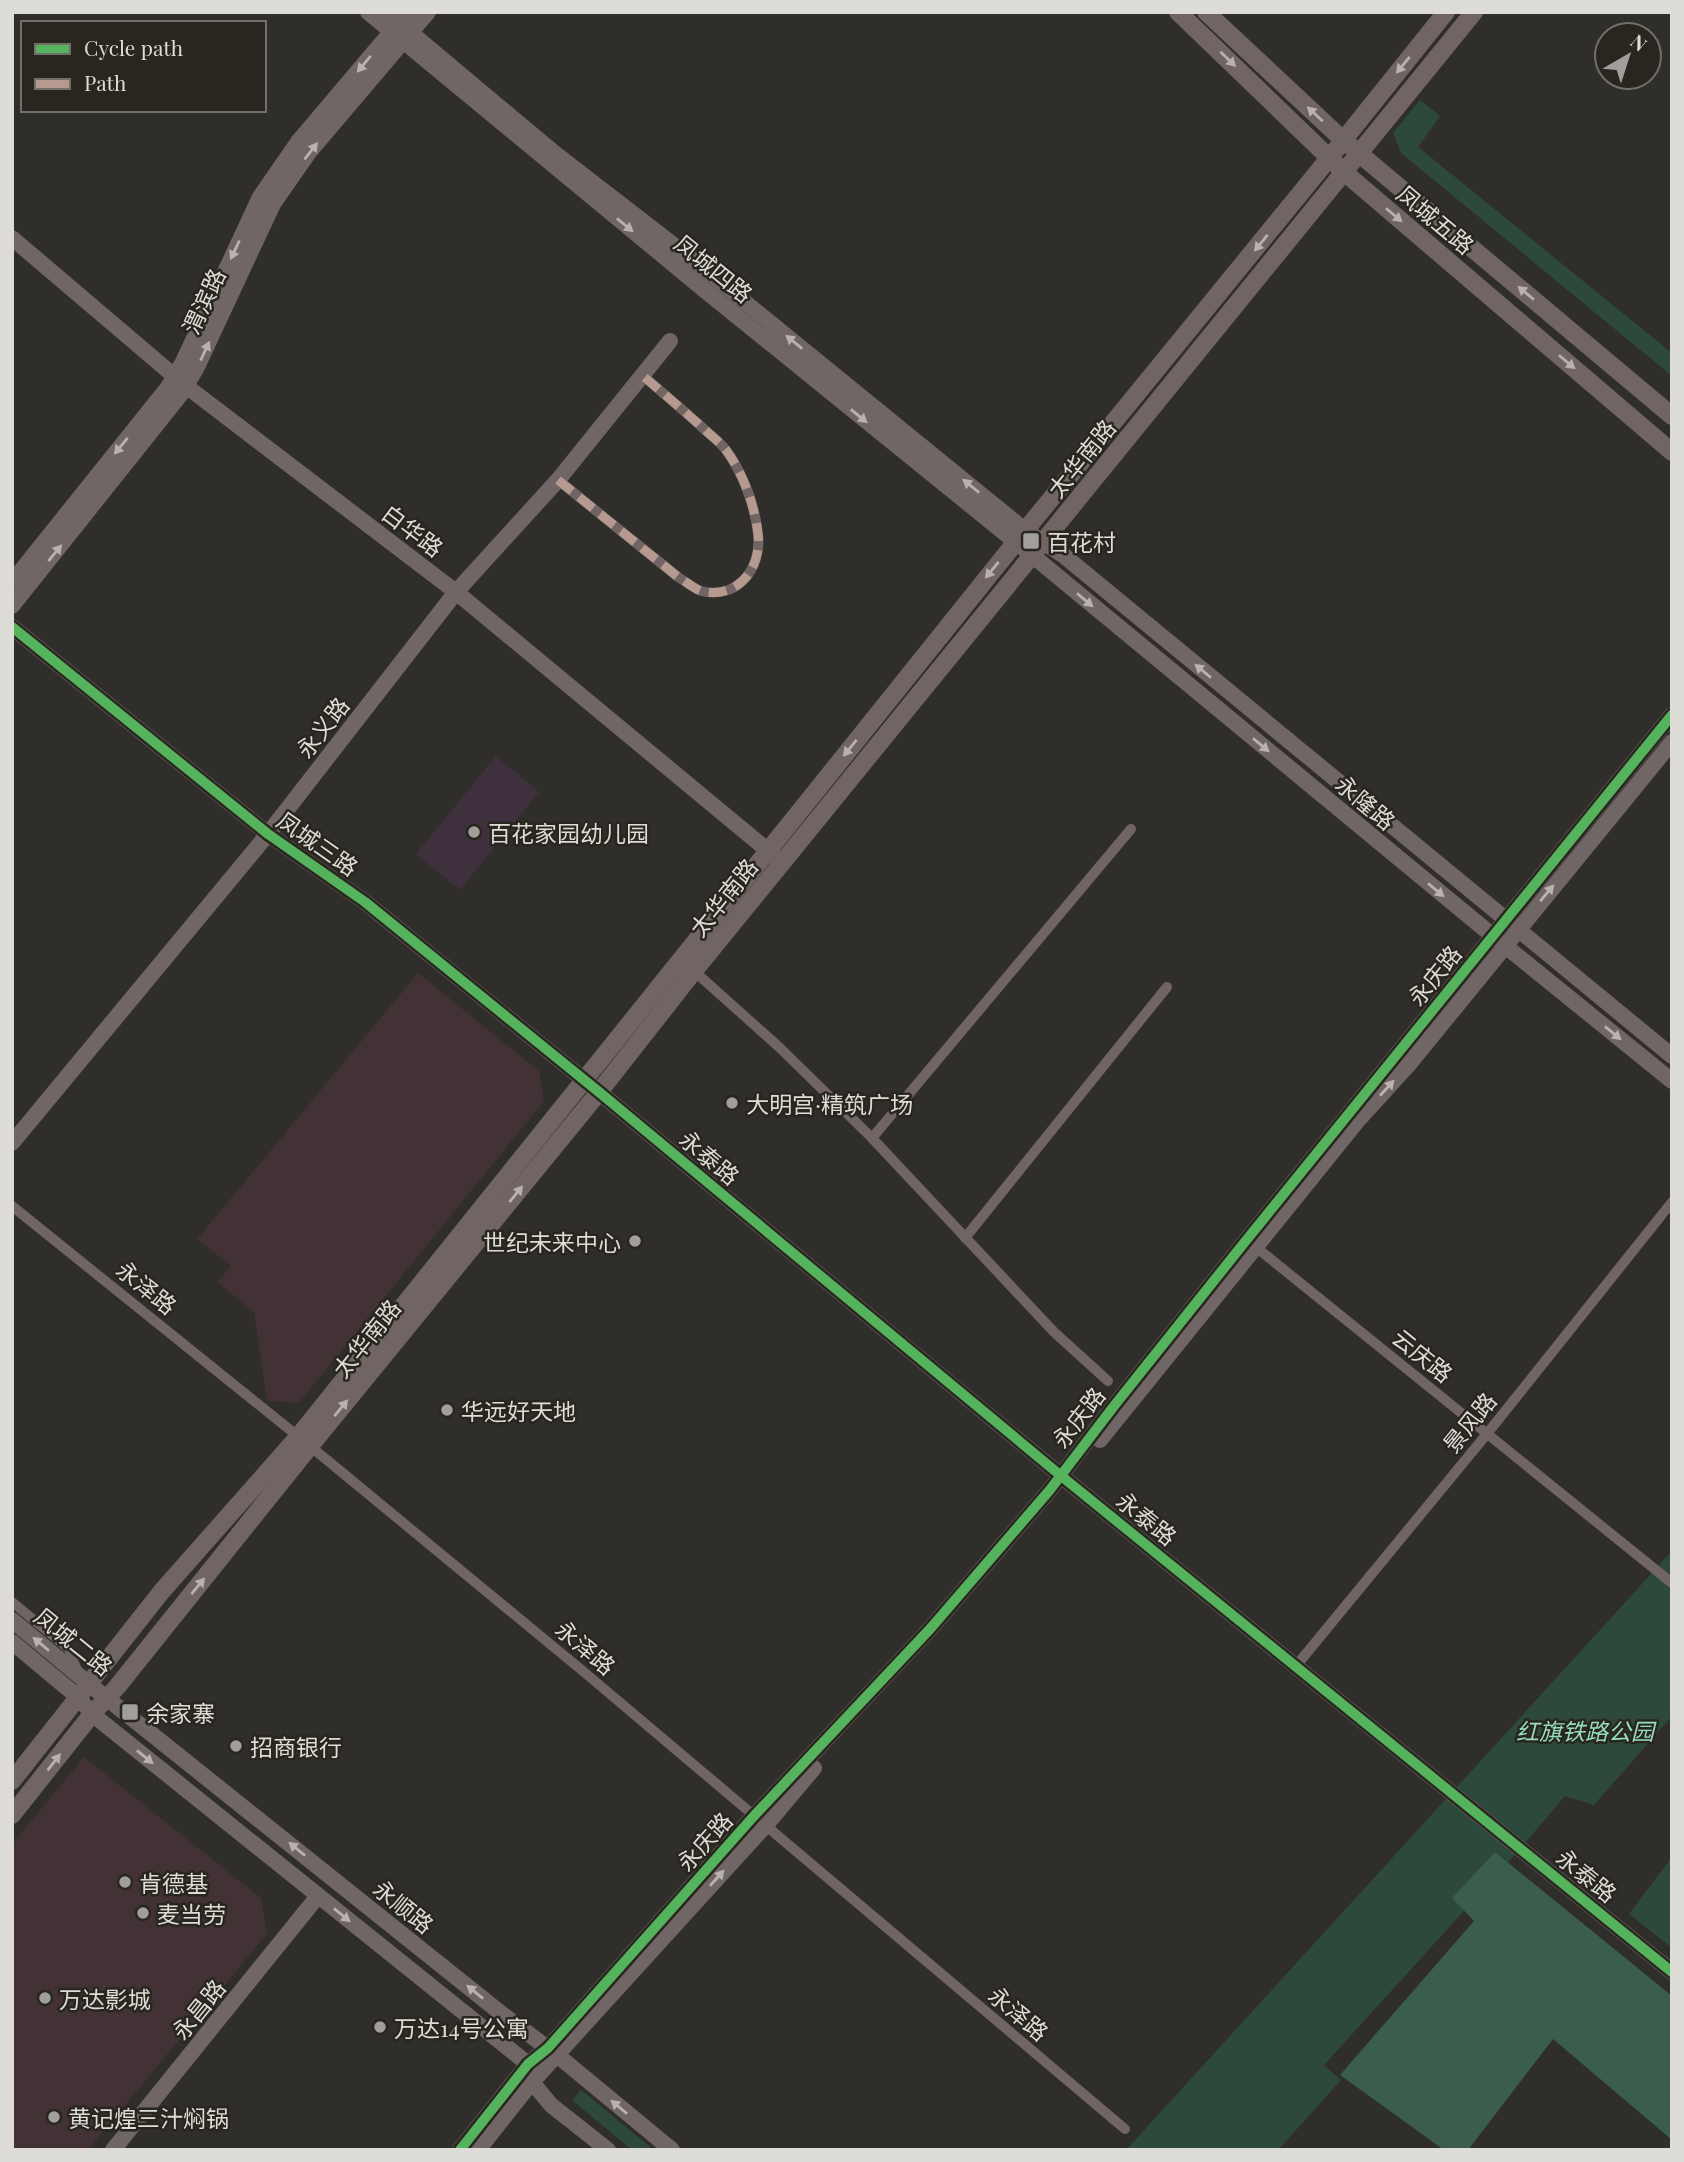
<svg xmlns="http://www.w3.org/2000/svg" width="1684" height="2162" font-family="'Playfair Display','Noto Sans SC',serif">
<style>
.commercial{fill:#423135}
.education{fill:#3e313d}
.green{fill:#2d493c}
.forest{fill:#3a5d4d}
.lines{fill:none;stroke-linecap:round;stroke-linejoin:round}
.street{stroke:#706563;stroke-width:10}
.secondary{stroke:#716666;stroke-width:16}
.primary{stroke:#706563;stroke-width:18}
.quiet{stroke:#b69a8f;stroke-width:9;stroke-dasharray:18 9;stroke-linecap:butt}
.cycleway-casing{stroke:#29261f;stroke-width:15}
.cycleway{stroke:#56b35d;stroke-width:10}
.oneway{fill:#b8b2ae}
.oneway2{fill:#b8b3af}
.poi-dot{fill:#a19f9b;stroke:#29261f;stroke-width:2.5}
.labels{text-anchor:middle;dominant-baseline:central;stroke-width:5;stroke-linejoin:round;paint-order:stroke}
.street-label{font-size:23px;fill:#dedcd7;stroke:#29261f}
.poi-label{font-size:23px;fill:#dedcd7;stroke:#29261f;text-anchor:start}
.park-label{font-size:23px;font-style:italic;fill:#96ddbc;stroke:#29261f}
</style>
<rect width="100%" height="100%" fill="#302e2b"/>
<!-- commercial -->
<g class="commercial">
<polygon points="418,973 539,1071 544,1101 299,1403 267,1401 254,1312 217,1282 231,1266 197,1239"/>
<polygon points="84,1757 261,1898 267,1934 88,2150 12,2150 12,1844"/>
</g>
<!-- education -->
<polygon class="education" points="496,756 539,792 460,890 416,854"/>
<!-- green -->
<g class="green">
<polygon points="1420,100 1440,116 1418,147 1672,353 1672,376 1401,153 1393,133"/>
<polygon points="1672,1551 1672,1716 1594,1805 1565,1796 1512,1858 1324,2065 1341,2080 1278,2150 1126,2150"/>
<polygon points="1672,1857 1672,1948 1629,1914"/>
<polygon points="581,2090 654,2150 632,2150 572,2100"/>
</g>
<!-- forest -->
<polygon class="forest" points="1495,1852 1672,1996 1672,2140 1553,2039 1468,2150 1444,2150 1340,2075 1474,1921 1452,1898"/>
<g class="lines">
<!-- street -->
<g class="street">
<path d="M558 480 678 577C685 581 693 588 701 591 737 600 762 569 758 534 755 506 743 473 726 450 720 442 710 435 703 428 683 410 663 393 642 375"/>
<polyline points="694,971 779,1047 872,1138 1054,1332 1108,1381"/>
<polyline points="872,1138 1131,829"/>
<polyline points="12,1206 310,1446 584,1672 1125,2129"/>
<polyline points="965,1238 1167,987"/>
<polyline points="1252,1244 1672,1583"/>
<polyline points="12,1602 69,1649 78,1673"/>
<polyline points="1296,1666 1486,1435 1672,1202"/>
</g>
<!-- secondary -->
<g class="secondary">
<polyline points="368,12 702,288 1033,556 1493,936 1672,1081"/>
<polyline points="386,12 552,151 693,260 1026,531 1063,555 1672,1056"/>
<polyline points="12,238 186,386 456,592 778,859"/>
<polyline points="12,582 169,386 183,362 260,197 298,142 408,12"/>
<polyline points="12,606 181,394 196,369 273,204 310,151 428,12"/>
<polyline points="12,627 268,834 365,902 599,1092 1060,1475 1672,1972"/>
<polyline points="12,1143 268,834 456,592 558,480 670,341"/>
<polyline points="1100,1440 1359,1119 1410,1063 1672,742"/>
<polyline points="12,1620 89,1684 502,2014 557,2055 672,2150"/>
<polyline points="12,1642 78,1697 92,1714 528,2064 532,2082 551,2105 608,2150"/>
<polyline points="113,2150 318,1896"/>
<polyline points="460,2150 528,2064 548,2048 753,1817 930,1629 1049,1491 1114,1406 1244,1243 1672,715"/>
<polyline points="478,2150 532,2082 766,1825 814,1768"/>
</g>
<!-- primary -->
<g class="primary">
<polyline points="1178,12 1344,172 1672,452"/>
<polyline points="1206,12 1343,140 1672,416"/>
<polyline points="12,1781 162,1591 298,1437 1015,543 1330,157 1446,12"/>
<polyline points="12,1815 92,1714 117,1687 310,1446 599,1092 694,971 1474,12"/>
</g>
<!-- quiet -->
<path class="quiet" d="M558 480 678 577C685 581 693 588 701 591 737 600 762 569 758 534 755 506 743 473 726 450 720 442 710 435 703 428 683 410 663 393 642 375"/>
<!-- cycleway casing -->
<g class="cycleway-casing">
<g id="cycleway">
<polyline points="12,627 268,834 365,902 599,1092 1060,1475 1672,1972"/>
<polyline points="460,2150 528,2064 548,2048 753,1817 930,1629 1049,1491 1114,1406 1244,1243 1672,715"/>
</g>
</g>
<!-- cycleway -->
<use href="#cycleway" class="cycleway"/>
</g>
<!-- one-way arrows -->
<defs><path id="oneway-solid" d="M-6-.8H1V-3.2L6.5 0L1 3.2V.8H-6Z" transform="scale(1.75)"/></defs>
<g class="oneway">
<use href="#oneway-solid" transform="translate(1228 59) rotate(44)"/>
<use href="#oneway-solid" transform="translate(1403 65) rotate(129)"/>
<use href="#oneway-solid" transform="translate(1315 114) rotate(-137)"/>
<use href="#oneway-solid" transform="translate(1394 215) rotate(40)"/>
<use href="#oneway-solid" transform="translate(1261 243) rotate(129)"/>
<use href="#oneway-solid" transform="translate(1526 293) rotate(-140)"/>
<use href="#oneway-solid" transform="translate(1567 362) rotate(40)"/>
<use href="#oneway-solid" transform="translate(992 570) rotate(129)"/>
<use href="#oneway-solid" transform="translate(850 748) rotate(129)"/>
<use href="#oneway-solid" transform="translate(516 1194) rotate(-51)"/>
<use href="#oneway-solid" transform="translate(341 1408) rotate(-51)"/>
<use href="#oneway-solid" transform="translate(198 1586) rotate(-51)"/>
<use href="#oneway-solid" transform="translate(54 1762) rotate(-52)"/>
</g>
<g class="oneway2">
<use href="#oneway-solid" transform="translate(364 64) rotate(130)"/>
<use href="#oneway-solid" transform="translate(311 151) rotate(-52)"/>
<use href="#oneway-solid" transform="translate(625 225) rotate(39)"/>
<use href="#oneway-solid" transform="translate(235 250) rotate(115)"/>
<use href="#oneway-solid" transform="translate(794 342) rotate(-141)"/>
<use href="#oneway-solid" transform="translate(205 351) rotate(-65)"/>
<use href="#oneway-solid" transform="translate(859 416) rotate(39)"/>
<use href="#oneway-solid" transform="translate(121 446) rotate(129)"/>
<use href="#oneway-solid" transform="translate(971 486) rotate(-141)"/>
<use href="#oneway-solid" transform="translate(55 553) rotate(-51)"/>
<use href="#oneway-solid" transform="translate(1085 600) rotate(40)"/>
<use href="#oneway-solid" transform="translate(1203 671) rotate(-140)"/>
<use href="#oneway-solid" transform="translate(1261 745) rotate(40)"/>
<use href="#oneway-solid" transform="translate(1436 890) rotate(40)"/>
<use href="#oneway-solid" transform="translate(1547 893) rotate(-50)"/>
<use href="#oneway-solid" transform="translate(1613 1033) rotate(39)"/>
<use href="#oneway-solid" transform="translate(1387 1088) rotate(-48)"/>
<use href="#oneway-solid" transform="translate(41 1644) rotate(-140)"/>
<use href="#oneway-solid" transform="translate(145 1757) rotate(39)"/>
<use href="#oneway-solid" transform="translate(297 1849) rotate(-141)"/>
<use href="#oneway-solid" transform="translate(717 1878) rotate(-48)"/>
<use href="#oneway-solid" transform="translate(342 1915) rotate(39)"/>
<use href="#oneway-solid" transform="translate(475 1992) rotate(-141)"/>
<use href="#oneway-solid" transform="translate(619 2107) rotate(-140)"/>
</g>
<!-- markers -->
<g class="poi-dot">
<rect x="1022" y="532" width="18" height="18" rx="3.5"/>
<circle cx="474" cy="832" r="7"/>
<circle cx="732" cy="1103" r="7"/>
<circle cx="635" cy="1241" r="7"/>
<circle cx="447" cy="1410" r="7"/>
<rect x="121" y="1703" width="18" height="18" rx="3.5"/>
<circle cx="236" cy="1746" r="7"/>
<circle cx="125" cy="1882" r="7"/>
<circle cx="143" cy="1913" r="7"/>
<circle cx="45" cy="1998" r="7"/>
<circle cx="380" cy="2027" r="7"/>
<circle cx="54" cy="2117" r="7"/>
</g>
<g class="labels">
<!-- street labels -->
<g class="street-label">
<text transform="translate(1436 219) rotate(40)">凤城五路</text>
<text transform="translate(714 268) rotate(39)">凤城四路</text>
<text transform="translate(203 301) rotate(-65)">渭滨路</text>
<text transform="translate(1081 458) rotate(-51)">太华南路</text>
<text transform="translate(413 530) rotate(37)">白华路</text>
<text transform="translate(322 727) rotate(-52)">永义路</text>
<text transform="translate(1366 802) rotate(40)">永隆路</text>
<text transform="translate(318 843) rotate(35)">凤城三路</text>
<text transform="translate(723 897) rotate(-51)">太华南路</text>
<text transform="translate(1434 975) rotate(-51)">永庆路</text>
<text transform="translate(710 1157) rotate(40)">永泰路</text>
<text transform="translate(147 1287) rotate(39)">永泽路</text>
<text transform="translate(366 1338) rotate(-51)">太华南路</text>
<text transform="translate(1423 1355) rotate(39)">云庆路</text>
<text transform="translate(1078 1417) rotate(-52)">永庆路</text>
<text transform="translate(1469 1422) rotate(-51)">景风路</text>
<text transform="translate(1147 1518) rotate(39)">永泰路</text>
<text transform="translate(74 1641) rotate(39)">凤城二路</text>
<text transform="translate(586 1647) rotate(40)">永泽路</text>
<text transform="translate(704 1841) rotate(-48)">永庆路</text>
<text transform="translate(1587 1875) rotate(39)">永泰路</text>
<text transform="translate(404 1906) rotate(39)">永顺路</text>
<text transform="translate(198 2009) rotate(-51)">永昌路</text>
<text transform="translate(1019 2013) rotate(40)">永泽路</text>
</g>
<!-- poi labels -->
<g class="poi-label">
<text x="1047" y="541">百花村</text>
<text x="488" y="832">百花家园幼儿园</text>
<text x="746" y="1103">大明宫·精筑广场</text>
<text x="621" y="1241" text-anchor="end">世纪未来中心</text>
<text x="461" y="1410">华远好天地</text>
<text x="146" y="1712">余家寨</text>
<text x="250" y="1746">招商银行</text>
<text x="139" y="1882">肯德基</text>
<text x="157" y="1913">麦当劳</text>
<text x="59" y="1998">万达影城</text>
<text x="394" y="2027">万达14号公寓</text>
<text x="68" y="2117">黄记煌三汁焖锅</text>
</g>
<!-- park labels -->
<g class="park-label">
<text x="1585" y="1730">红旗铁路公园</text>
</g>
</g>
<!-- border -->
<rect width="1684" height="2162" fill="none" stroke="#dedcd7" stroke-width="28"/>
<!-- legend -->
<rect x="21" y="21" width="245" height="91" fill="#29261f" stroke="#716f69" stroke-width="2"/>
<rect x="35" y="44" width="35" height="10" fill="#56b35d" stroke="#716f69" stroke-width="2"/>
<text x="84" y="56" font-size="21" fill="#dedcd7">Cycle path</text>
<rect x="35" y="79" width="35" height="10" fill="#b69a8f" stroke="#716f69" stroke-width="2"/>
<text x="84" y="91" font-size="21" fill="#dedcd7">Path</text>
<!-- north arrow -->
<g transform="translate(1628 56) rotate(39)"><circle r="33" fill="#29261f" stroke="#716f69" stroke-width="2"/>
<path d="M0-5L12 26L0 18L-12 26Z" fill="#a19f9b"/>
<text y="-10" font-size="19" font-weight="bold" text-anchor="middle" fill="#dedcd7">N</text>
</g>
</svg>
